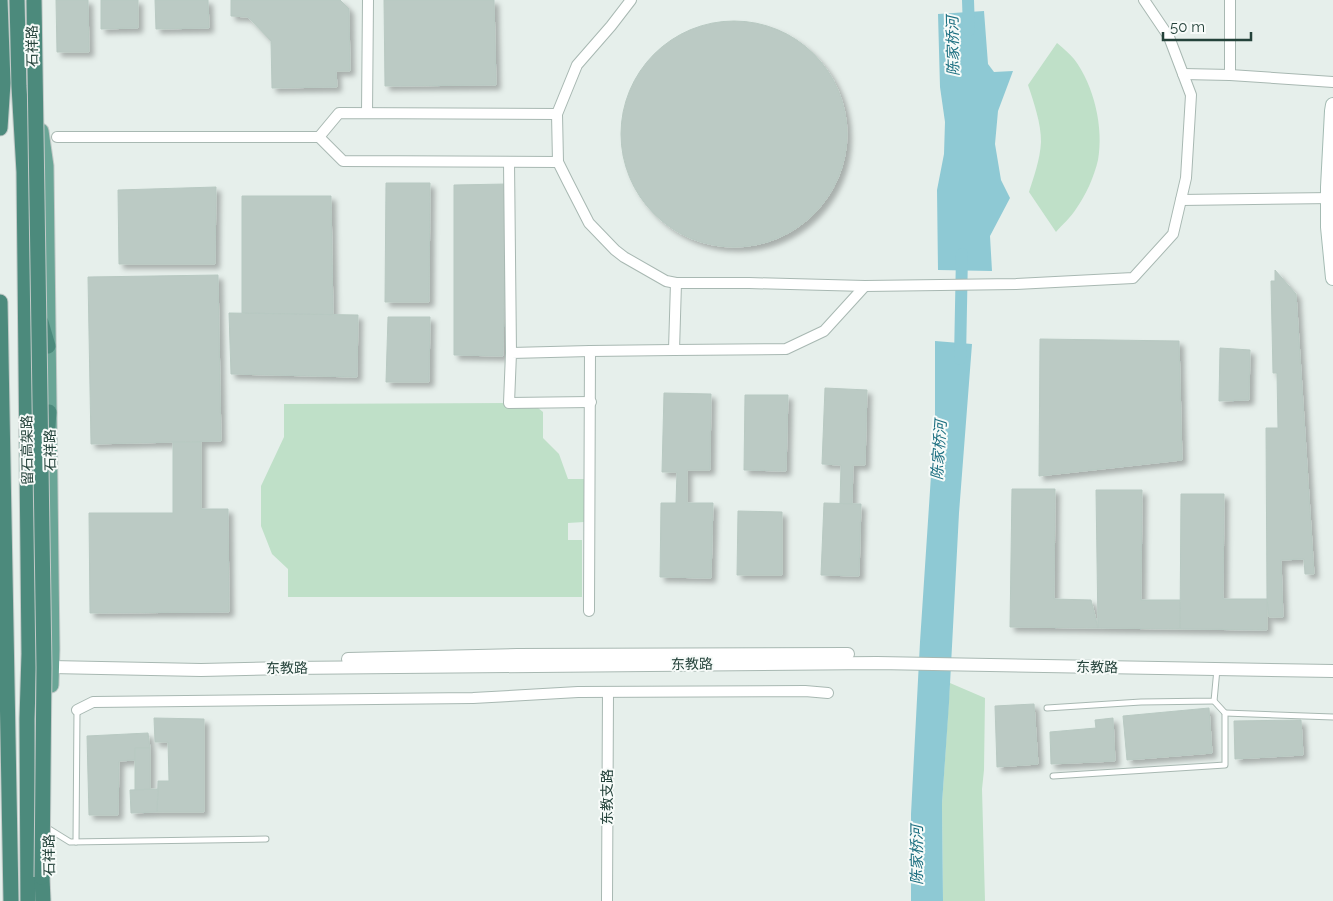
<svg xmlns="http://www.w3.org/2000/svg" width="1333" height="901" font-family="Raleway,'Noto Sans SC',sans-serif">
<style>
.green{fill:#bfe0c8}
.water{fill:#8ec9d4}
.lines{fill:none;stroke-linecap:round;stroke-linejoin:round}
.canal{stroke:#8ec9d4;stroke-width:12}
.building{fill:#bbcac4;stroke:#b8c9c2;filter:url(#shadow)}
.service-casing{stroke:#a8b8b2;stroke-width:7}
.minor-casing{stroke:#a8b8b2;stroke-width:12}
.tertiary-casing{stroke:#a8b8b2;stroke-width:14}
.secondary-casing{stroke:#a4bbb3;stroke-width:16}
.primary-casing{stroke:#c2cac8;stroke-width:17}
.trunk-casing{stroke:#c2cac8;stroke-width:17}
.service{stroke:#fff;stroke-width:5}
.minor{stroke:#fff;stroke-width:10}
.tertiary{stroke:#fff;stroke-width:12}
.secondary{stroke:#fff;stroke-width:14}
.primary{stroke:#6aa596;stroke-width:15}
.trunk{stroke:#4c8a7c;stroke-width:15}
.trunk-bridge-casing{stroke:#c2cac8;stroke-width:17;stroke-linecap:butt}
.trunk-bridge{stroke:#4c8a7c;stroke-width:15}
.labels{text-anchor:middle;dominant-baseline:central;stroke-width:4;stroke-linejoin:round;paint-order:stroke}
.street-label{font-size:14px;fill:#24423a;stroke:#f7fbf9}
.water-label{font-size:15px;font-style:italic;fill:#1c6f80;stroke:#f7fbf9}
</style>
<defs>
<filter id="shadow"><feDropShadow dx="4.5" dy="4.5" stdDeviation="2.5" flood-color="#0004"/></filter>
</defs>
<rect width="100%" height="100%" fill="#e6efeb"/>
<!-- green -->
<g class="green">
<path d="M1057 43C1063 48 1069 53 1074 59 1094 85 1104 128 1098 160 1094 177 1086 195 1076 209 1071 217 1062 225 1056 232L1029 192C1034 176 1040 160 1041 142 1041 123 1034 103 1028 85Z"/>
<polygon points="532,403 543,412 543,438 559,454 568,479 584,479 584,522 568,523 568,540 582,540 582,597 288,597 288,569 272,554 261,526 261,486 284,437 284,404"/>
<polygon points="950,683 985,698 984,770 982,789 985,901 943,901 942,804"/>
</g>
<!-- water -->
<g class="water">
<polygon points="984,11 988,64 994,72 1013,71 998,111 995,144 1001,180 1010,198 990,236 992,271 938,270 937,190 944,154 945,122 940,87 938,14"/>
<polygon points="935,341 972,344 959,513 949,703 942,804 943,901 911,901 911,814 920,642 935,415"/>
</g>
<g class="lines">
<!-- canal -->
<g class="canal">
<polyline points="968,0 969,30"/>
<polyline points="960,359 962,254"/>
</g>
</g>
<!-- building -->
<g class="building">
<polygon points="56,0 88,0 89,52 57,52"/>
<polygon points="101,0 138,0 138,28 101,29"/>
<polygon points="155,0 208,0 209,28 156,29"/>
<polygon points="231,0 340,0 349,9 350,71 336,71 337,87 272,88 271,41 248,17 231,16"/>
<polygon points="384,0 494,0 496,85 385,86"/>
<circle cx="734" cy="134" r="113"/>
<polygon points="386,183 430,183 429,302 385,302"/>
<polygon points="506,184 503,356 454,355 454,185"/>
<polygon points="216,187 215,264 119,264 118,190"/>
<polygon points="242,196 331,196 333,315 242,313"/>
<polygon points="1275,270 1296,294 1314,574 1305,574 1304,559 1281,560 1283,617 1269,617 1267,599 1266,428 1278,428 1277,373 1273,373 1271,281 1275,281"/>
<polygon points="218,275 221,441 91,444 88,277"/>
<polygon points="229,313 358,315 357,377 231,374"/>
<polygon points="388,317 430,317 429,382 386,382"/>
<polygon points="1040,339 1179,341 1182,460 1039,476"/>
<polygon points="1220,348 1250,350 1249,400 1219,401"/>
<polygon points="825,388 867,390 865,465 853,465 852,504 840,504 841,465 822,464"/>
<polygon points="664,393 711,394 710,470 687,470 687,503 713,503 711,578 660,577 661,503 676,503 677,472 662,472"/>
<polygon points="745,395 788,395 786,471 744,470"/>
<polygon points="173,442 201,442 201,509 228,509 229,612 90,613 89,513 173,513"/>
<polygon points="1012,489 1055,489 1054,599 1091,600 1098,628 1010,627"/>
<polygon points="1096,490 1142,490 1141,600 1180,600 1180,629 1098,628"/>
<polygon points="1181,494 1224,494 1223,599 1267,599 1267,630 1180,629"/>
<polygon points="824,503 861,504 859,576 821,575"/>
<polygon points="738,511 782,512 782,575 737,575"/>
<polygon points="1034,704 1038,764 997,767 995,706"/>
<polygon points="1209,708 1212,753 1127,760 1123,716"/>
<polygon points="154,718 204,719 204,812 157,812 158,781 169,781 168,742 155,742"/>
<polygon points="1113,718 1115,761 1051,764 1050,732 1096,728 1095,720"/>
<polygon points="1301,720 1303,755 1235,759 1234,721"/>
<polygon points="148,733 150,748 135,748 135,760 119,761 118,815 89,815 87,736"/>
<rect x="135" y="748" width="15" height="50"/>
<polygon points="158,789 157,812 131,813 130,790"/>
</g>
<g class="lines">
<!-- service casing -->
<g class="service-casing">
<g id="service">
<polyline points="1047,708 1141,702 1214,701 1217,669"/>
<polyline points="1225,713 1333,717"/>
<polyline points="1053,776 1225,765 1225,713 1214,701"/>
<polyline points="49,829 70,842 266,839"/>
<polyline points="76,842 77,710"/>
</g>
</g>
<!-- minor casing -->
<g class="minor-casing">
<g id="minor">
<polyline points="631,0 611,26 577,65 557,114 558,162 568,182 589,223 615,250 624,257 666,281 676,283 749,283 865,286 1016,284 1133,278 1173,234 1186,178 1191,95 1169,37 1144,0"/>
<polyline points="1230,0 1230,75"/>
<polyline points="1183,74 1230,75 1333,82"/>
<polyline points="367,113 368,0"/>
<polyline points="57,137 319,137 343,161 558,162"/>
<polyline points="319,137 339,113 557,114"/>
<polyline points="509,162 511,353"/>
<polyline points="1181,200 1333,198"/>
<polyline points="676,283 674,350 786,349 824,331 865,286"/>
<polyline points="590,351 511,353 509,403 591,402"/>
<polyline points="589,611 590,351 674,350"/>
<polyline points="77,710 93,702 473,698 578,692 805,691 828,693"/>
<polyline points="607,901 608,692"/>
</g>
</g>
<!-- tertiary casing -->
<g class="tertiary-casing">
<g id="tertiary">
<polyline points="348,659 517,655 848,654"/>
<polyline points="51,667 201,670 287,668 877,663 1333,671"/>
</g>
</g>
<!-- secondary casing -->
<g class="secondary-casing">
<polyline id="secondary" points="1333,105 1332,111 1328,187 1328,227 1333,278"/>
</g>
<!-- primary casing -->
<g class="primary-casing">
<polyline id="primary" points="41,131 46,166 52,649 51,685"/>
</g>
<!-- trunk casing -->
<g class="trunk-casing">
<g id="trunk">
<polyline points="17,0 19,86 24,172 29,654 27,719 28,901"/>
<polyline points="0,128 3,83 0,0"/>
<polyline points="0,302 11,901"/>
<polyline points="41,322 48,346"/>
<polyline points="46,448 49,412"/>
<polyline points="42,877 43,901"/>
</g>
</g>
<!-- service -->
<use href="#service" class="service"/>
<!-- minor -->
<use href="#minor" class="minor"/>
<!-- tertiary -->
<use href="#tertiary" class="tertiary"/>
<!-- secondary -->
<use href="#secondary" class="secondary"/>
<!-- primary -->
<use href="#primary" class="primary"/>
<!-- trunk -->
<use href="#trunk" class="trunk"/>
<!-- trunk-bridge casing -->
<g class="trunk-bridge-casing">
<polyline id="trunk-bridge" points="34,0 44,667 42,877"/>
</g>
<!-- trunk-bridge -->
<use href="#trunk-bridge" class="trunk-bridge"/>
</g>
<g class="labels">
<!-- street labels -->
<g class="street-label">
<text transform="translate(32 46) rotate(-91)">石祥路</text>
<text transform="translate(27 450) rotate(-91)">留石高架路</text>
<text transform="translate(50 450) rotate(-91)">石祥路</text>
<text transform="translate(692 664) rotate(-1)">东教路</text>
<text transform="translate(1097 667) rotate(1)">东教路</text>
<text transform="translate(287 668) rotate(-1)">东教路</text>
<text transform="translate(607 797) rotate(-90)">东教支路</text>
<text transform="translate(49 855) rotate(-91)">石祥路</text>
</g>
<!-- water labels -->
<g class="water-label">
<text transform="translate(953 46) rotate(-91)">陈家桥河</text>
<text transform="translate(939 450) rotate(-86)">陈家桥河</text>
<text transform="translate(917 855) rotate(-90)">陈家桥河</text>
</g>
</g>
<!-- scale -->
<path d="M1163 32v8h88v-8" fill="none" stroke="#24423a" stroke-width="2.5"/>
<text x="1170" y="32" font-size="15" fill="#24423a" stroke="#f7fbf9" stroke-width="4" paint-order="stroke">50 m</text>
</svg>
